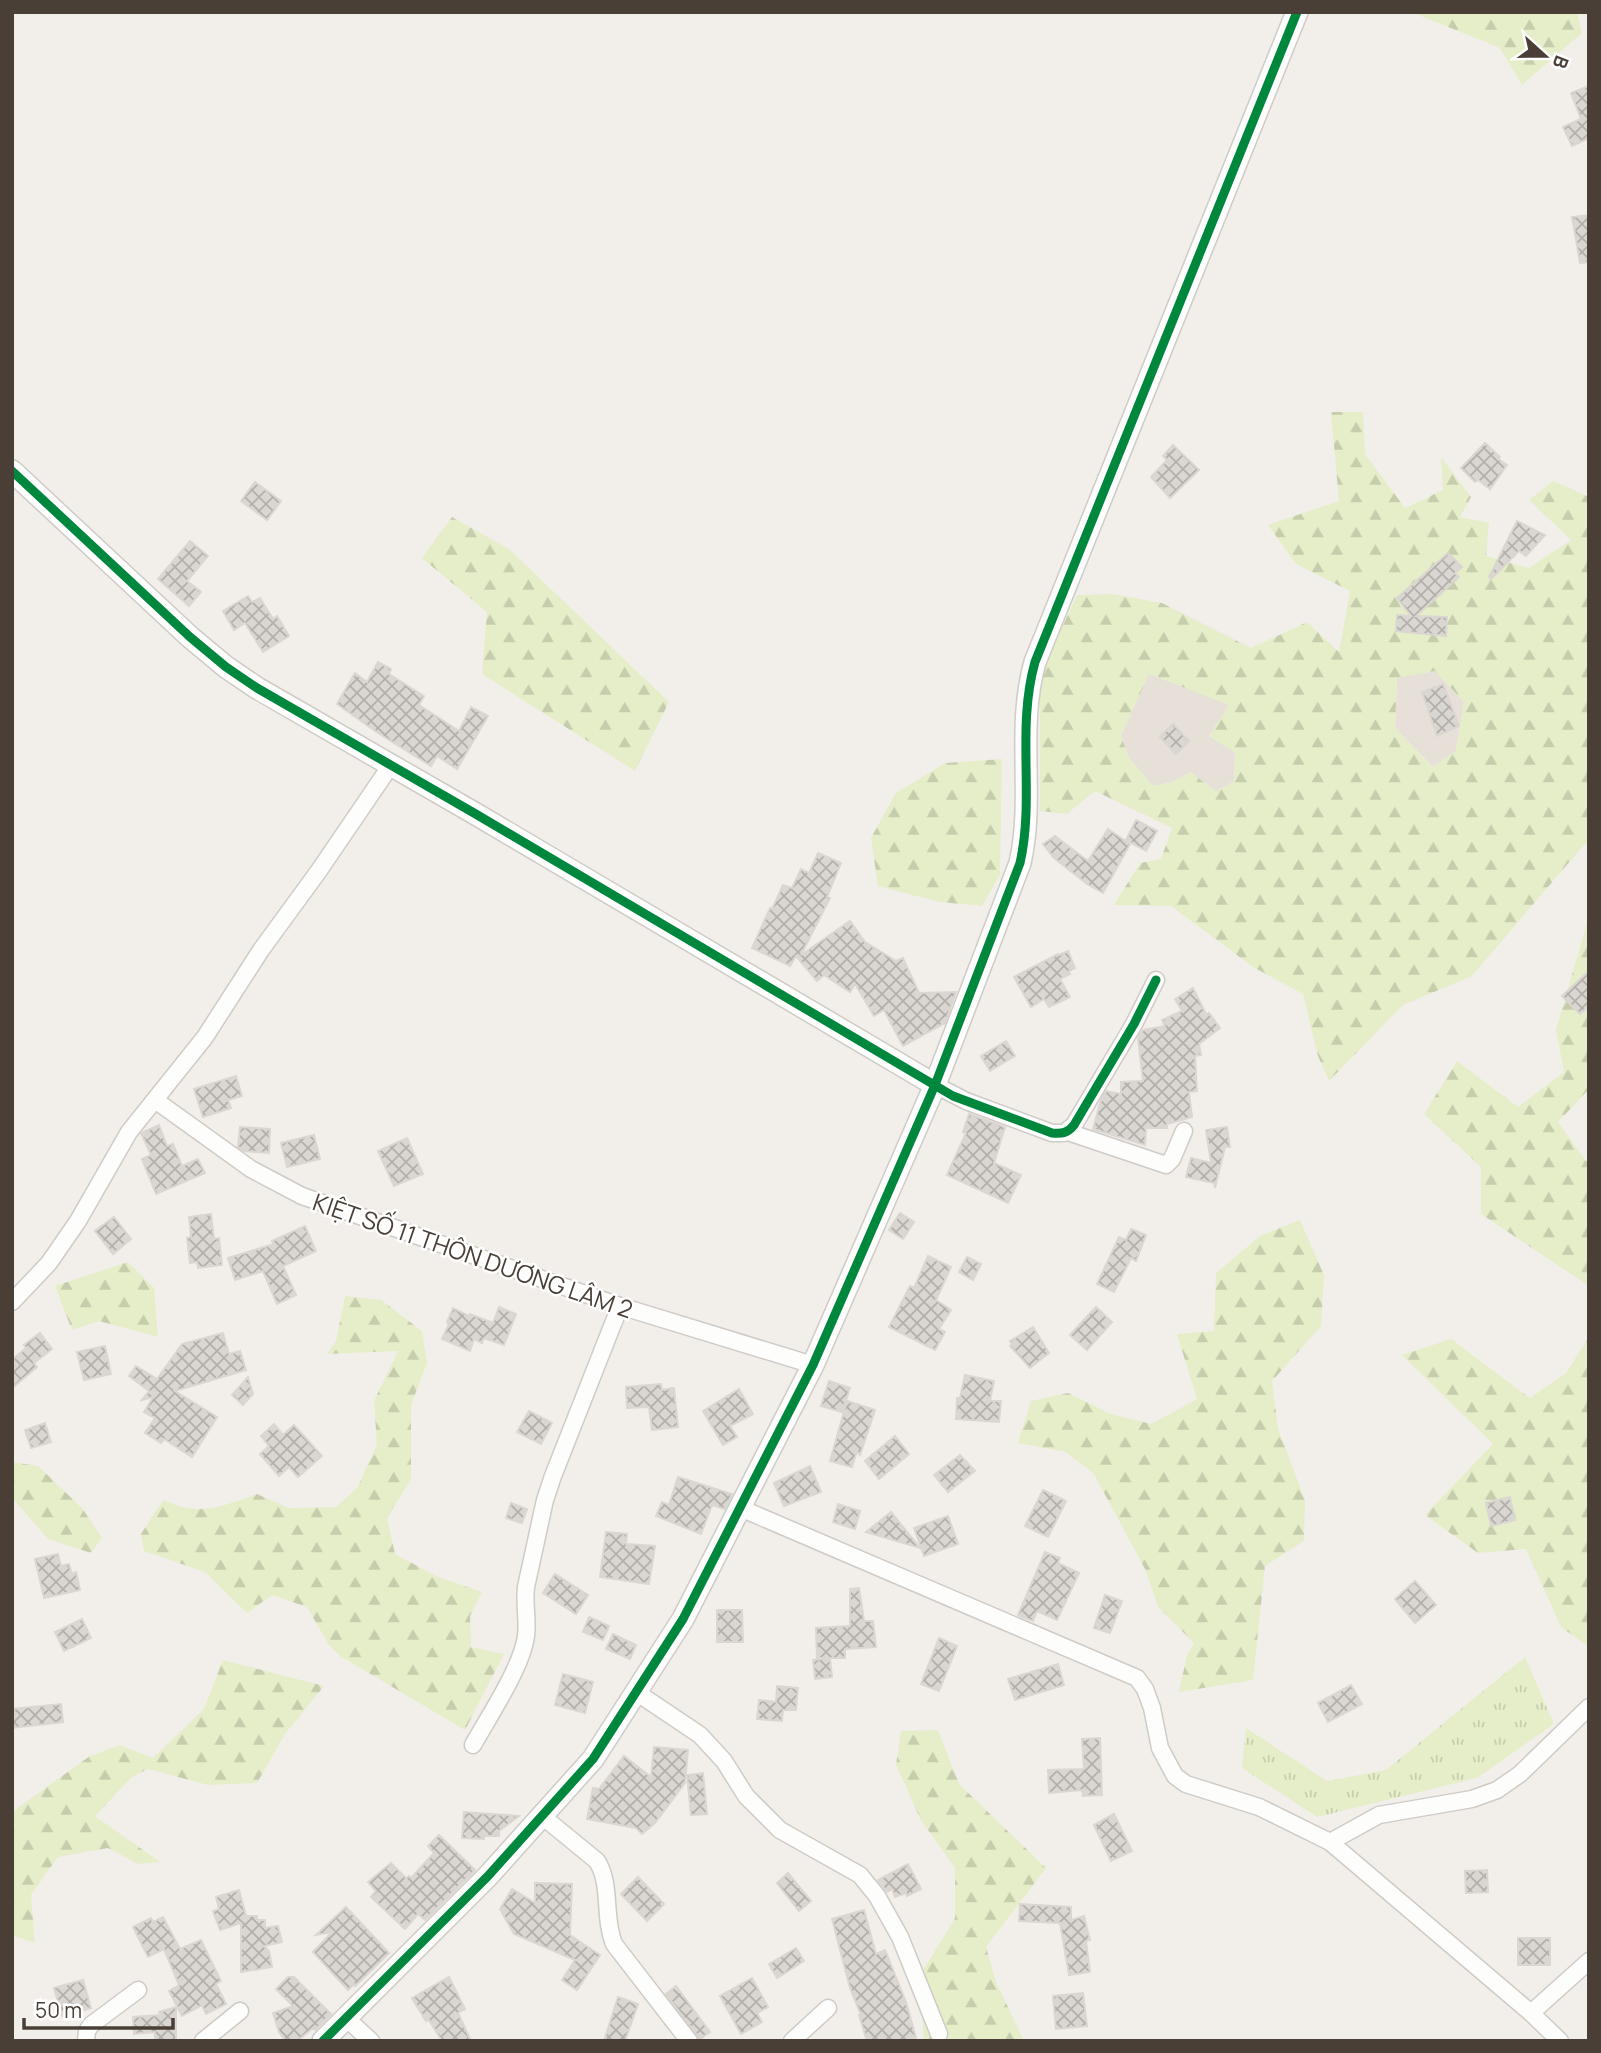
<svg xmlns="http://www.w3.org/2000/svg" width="1601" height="2053" font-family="Manrope,sans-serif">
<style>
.residential{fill:#e7e0d8}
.grass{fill:url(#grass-tufts)}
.forest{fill:url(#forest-firs);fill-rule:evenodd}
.building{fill:url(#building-cross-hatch);stroke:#dbd6d1;stroke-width:2}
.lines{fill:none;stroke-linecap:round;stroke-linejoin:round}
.minor-casing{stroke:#cfcbc7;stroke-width:19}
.tertiary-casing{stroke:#cfcbc7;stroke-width:24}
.minor{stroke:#fdfdfc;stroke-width:16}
.tertiary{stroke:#fdfdfc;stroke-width:21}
.cycleway-casing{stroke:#fff;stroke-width:13}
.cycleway{stroke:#00873e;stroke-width:9}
.labels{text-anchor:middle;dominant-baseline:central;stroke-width:5;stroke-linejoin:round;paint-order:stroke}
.street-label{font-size:24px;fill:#4a3f36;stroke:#fff}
</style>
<defs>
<pattern id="grass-tufts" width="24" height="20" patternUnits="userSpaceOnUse" patternTransform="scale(1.75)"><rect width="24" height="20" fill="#e5eec9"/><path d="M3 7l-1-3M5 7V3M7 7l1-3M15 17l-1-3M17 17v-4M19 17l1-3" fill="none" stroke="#c6cdad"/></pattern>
<pattern id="forest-firs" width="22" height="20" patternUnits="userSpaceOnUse" patternTransform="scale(1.75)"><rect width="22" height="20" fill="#e5eec9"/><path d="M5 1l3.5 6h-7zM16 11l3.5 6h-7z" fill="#c6cdad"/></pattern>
<pattern id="building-cross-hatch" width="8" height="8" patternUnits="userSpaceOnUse" patternTransform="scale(1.75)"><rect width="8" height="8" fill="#dad6d2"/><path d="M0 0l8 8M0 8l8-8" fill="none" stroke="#b3afab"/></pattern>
</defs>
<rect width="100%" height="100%" fill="#f2efeb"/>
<!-- residential -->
<g class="residential">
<polygon points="1435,671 1464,702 1456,751 1433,767 1395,728 1397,677"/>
<polygon points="1149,673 1230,705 1209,736 1235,752 1234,782 1216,791 1190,772 1173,782 1153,786 1129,758 1120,736"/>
</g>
<!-- grass -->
<polygon class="grass" points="1525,1657 1554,1724 1477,1778 1317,1817 1242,1768 1246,1728 1327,1781 1386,1770"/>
<!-- forest -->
<g class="forest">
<polygon points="1411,12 1577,12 1582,33 1522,85 1500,48"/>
<path d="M1331 412H1363L1365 454 1405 508 1443 490 1441 457 1471 497 1460 517 1489 523 1486 556 1529 568 1571 540 1529 500 1553 481 1587 496 1589 493V839L1472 976 1403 1005 1329 1081 1318 1056 1303 994 1253 967 1171 906 1114 905 1140 863 1161 859 1172 828 1095 791 1067 814 1040 811V675L1077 595 1112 594 1162 603 1251 648 1307 622 1339 652 1350 591 1296 564 1268 525 1339 501ZM1435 671 1464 702 1456 751 1433 767 1395 728 1397 678ZM1149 674 1229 705 1209 736 1235 752 1234 781 1216 791 1190 772 1173 782 1153 786 1129 758 1121 736Z"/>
<polygon points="452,517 509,549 669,702 635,771 482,674 487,612 422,558"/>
<polygon points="1002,759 1000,875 982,906 940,902 878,886 871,838 896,793 945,763"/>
<polygon points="1589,916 1589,1089 1558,1122 1589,1165 1589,1286 1481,1214 1481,1167 1424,1114 1457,1061 1518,1107 1564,1072 1556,1030"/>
<polygon points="1300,1220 1324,1275 1321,1326 1272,1381 1278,1429 1305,1500 1304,1541 1265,1566 1253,1680 1179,1692 1187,1655 1194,1643 1158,1607 1145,1569 1094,1474 1066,1452 1018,1443 1031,1401 1068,1393 1111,1414 1151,1424 1197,1399 1177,1334 1214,1331 1216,1273 1260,1236"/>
<polygon points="128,1262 154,1288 158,1337 99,1321 72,1330 55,1286"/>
<path d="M345 1296 381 1300 422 1331 427 1363 411 1405V1479L387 1518 395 1554 436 1576 482 1592 470 1616 471 1647 504 1654 465 1730 340 1656 329 1645 307 1607 272 1595 247 1613 205 1572 144 1551 141 1534 163 1500C200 1517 221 1507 257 1494L289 1508 336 1507 357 1488 377 1445 374 1401 398 1351 327 1354 336 1341Z"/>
<polygon points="1589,1337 1589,1647 1561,1627 1526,1549 1478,1553 1425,1515 1493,1444 1402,1355 1451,1339 1530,1398 1566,1373"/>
<polygon points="12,1462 38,1466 82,1508 102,1538 91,1553 48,1539 12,1498"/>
<polygon points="223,1660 324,1686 285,1734 257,1783 208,1785 148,1769 132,1777 95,1816 160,1862 138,1864 108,1848 58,1857 31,1895 35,1943 12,1935 12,1812 90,1756 120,1745 153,1758 204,1709"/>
<polygon points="938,1730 959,1784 1046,1868 986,1947 996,1982 1024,2041 924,2041 919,1977 955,1918 955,1868 921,1820 896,1765 901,1731"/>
</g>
<!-- building -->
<g class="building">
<polygon points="1589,86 1589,138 1572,146 1563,127 1581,119 1571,93"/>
<polygon points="1589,215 1589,262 1580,263 1572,217"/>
<polygon points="1485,443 1500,457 1498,459 1507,465 1490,489 1478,480 1475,482 1461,468"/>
<polygon points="1173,445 1199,470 1170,498 1151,477 1167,460 1163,456"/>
<polygon points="255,482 281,501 267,520 241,501"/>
<polygon points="1517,521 1545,535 1526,556 1519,551 1491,579 1489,577"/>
<polygon points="190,541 208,556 187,581 201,592 189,606 158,579"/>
<polygon points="1448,553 1462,567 1455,573 1459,577 1416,616 1447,617 1446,636 1396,631 1397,615 1411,616 1397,598"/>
<polygon points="248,596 252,602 260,598 273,619 277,616 289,636 263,652 245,623 234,630 223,611"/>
<polygon points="378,662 391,669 389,674 424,696 419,705 459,731 471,707 488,716 457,769 437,756 431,766 378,733 337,704 355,673 367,682"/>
<polygon points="1443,684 1459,726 1437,736 1422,692"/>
<polygon points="1173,724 1189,741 1176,754 1160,737"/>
<polygon points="1136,820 1157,831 1146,851 1126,840"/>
<polygon points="1108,829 1130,844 1103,893 1087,884 1054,858 1043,844 1055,836 1088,861"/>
<polygon points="818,853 841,863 827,897 830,898 801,955 850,921 865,942 896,961 903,958 919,993 956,992 945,1023 903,1046 884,1010 874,1016 855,984 850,992 824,975 817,981 796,956 790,966 752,948 770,908 772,909 783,885 792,888 801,869 809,873"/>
<polygon points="1068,951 1075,968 1069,971 1070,974 1060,979 1070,997 1049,1007 1044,999 1031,1007 1014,977 1058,954 1059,955"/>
<polygon points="1589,971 1589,1006 1580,1014 1562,996"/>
<polygon points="1193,988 1206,1014 1209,1013 1220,1028 1199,1044 1201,1055 1195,1056 1197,1091 1189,1092 1192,1117 1167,1124 1167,1128 1146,1128 1145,1145 1093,1129 1101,1100 1106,1091 1121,1094 1121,1082 1143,1081 1138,1038 1143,1030 1165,1026 1162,1020 1182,1011 1175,999"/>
<polygon points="1006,1041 1015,1056 990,1071 981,1056"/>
<polygon points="236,1076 242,1096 228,1100 231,1108 203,1117 194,1089"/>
<polygon points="969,1114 1005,1127 994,1163 1021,1175 1008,1203 947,1175 966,1133 963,1132"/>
<polygon points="159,1125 167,1146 173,1144 182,1166 198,1159 205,1173 156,1194 142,1159 151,1155 141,1133"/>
<polygon points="240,1127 270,1129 269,1153 244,1151 238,1147"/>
<polygon points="1227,1127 1230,1147 1225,1147 1215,1188 1214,1183 1186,1177 1191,1158 1211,1163 1206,1130"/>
<polygon points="314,1135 320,1159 287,1167 281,1143"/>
<polygon points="407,1138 423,1174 394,1186 378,1151"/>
<polygon points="900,1213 914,1222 903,1239 889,1230"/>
<polygon points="211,1214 214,1239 219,1238 222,1265 198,1268 197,1262 190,1263 187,1238 191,1237 189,1217"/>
<polygon points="114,1217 131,1239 113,1254 95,1231"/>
<polygon points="305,1226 316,1251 283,1266 296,1295 277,1304 263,1271 235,1280 228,1258 274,1244 272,1241"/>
<polygon points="1131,1229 1146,1235 1136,1261 1131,1258 1114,1292 1097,1284 1119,1237 1126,1240"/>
<polygon points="928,1256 951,1267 936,1300 951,1310 939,1329 945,1332 935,1350 889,1327 910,1286 914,1288"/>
<polygon points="967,1257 981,1264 973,1280 959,1272"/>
<polygon points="499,1307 516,1314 504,1345 484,1338 482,1343 474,1339 470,1351 442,1339 449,1324 447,1322 453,1308 469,1316 470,1314 493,1323"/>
<polygon points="1096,1307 1112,1322 1087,1350 1070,1335"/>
<polygon points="1033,1327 1049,1353 1030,1368 1010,1346 1012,1344 1010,1341"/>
<polygon points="40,1333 52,1349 34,1363 37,1367 12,1388 12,1360 26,1348 24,1345"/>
<polygon points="223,1333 229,1354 240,1351 246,1370 175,1391 217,1417 192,1457 164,1439 161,1443 145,1433 155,1418 144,1412 153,1397 142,1400 149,1391 129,1376 136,1366 157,1379 182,1344"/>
<polygon points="105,1346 111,1374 84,1380 77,1352"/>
<polygon points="965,1375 994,1381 990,1401 1001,1401 999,1422 956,1419 957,1398 960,1398"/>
<polygon points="248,1377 253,1394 243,1405 232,1395"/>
<polygon points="829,1381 850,1388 842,1412 821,1406"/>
<polygon points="661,1384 662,1390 674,1388 678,1427 652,1430 649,1407 627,1408 626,1387"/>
<polygon points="739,1389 753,1414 730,1426 737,1437 723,1445 703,1411"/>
<polygon points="847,1401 875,1410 860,1455 857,1451 852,1467 830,1461"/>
<polygon points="529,1411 552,1423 541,1444 517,1432"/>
<polygon points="45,1423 51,1442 31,1448 25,1430"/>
<polygon points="274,1424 283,1435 294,1425 322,1456 298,1477 289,1467 279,1476 260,1454 269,1446 261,1436"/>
<polygon points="895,1436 909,1454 879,1479 865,1461"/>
<polygon points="960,1455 975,1471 948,1492 934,1475"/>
<polygon points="810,1466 821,1492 784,1506 774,1483"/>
<polygon points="678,1477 732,1494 725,1509 712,1505 701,1534 656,1516 662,1502 669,1505"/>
<polygon points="1043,1490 1066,1501 1048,1537 1025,1526"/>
<polygon points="1510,1497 1515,1520 1491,1526 1486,1503"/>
<polygon points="511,1503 527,1509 522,1523 506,1518"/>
<polygon points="838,1504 860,1511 855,1529 833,1522"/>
<polygon points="891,1512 920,1548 866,1532"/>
<polygon points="948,1516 958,1544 924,1556 914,1528"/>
<polygon points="606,1532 627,1534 626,1544 655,1546 649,1584 600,1577"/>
<polygon points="1045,1552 1060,1558 1058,1563 1079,1573 1057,1620 1037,1611 1033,1621 1018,1615"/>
<polygon points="58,1554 61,1566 69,1564 72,1574 76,1572 80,1590 44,1598 35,1559"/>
<polygon points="555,1574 588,1595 576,1614 543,1593"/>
<polygon points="1415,1581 1436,1605 1415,1623 1395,1599"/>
<polygon points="859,1588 864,1621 873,1621 876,1647 845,1649 845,1658 817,1658 816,1628 850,1626 850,1589"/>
<polygon points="1105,1595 1122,1601 1110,1633 1094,1628"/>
<polygon points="717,1610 742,1610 743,1642 717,1642"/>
<polygon points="589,1617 609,1626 603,1640 583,1632"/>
<polygon points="82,1619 91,1638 64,1651 55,1632"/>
<polygon points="613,1634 636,1645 630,1659 606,1649"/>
<polygon points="939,1638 957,1646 939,1691 921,1684"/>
<polygon points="830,1658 832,1677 815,1679 813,1660"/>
<polygon points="1058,1664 1064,1685 1015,1700 1008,1679"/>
<polygon points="563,1674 593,1682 585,1713 555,1705"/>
<polygon points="1351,1685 1362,1704 1328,1722 1318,1703"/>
<polygon points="777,1686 798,1688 796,1710 783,1710 782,1721 757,1719 759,1700 776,1702"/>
<polygon points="61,1704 63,1722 12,1728 12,1709"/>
<polygon points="1100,1738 1102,1795 1083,1796 1082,1790 1049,1793 1048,1770 1084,1769 1082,1739"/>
<polygon points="654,1747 688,1750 685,1783 655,1823 642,1834 636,1828 587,1819 593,1788 599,1789 624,1756 651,1777"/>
<polygon points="703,1773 707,1814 691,1815 687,1775"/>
<polygon points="464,1812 519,1816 499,1831 499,1836 484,1836 484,1839 462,1838"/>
<polygon points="1114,1814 1132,1851 1111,1861 1094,1825"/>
<polygon points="439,1835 475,1870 425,1920 418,1914 405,1929 371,1897 376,1891 368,1882 391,1863 406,1878 409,1876 411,1878 434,1853 428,1846"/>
<polygon points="908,1864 921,1889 907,1896 906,1893 895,1897 892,1889 887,1892 878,1880"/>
<polygon points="1487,1870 1488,1892 1466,1893 1465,1871"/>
<polygon points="788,1873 811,1901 799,1911 777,1883"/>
<polygon points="638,1877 664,1904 647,1921 621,1894"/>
<polygon points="535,1883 572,1884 570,1935 600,1955 577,1990 562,1980 575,1960 514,1934 500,1909 512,1889 535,1903"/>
<polygon points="239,1890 246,1916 257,1916 257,1920 265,1920 265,1928 278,1926 282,1942 264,1946 269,1951 272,1967 241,1972 241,1923 220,1930 213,1911 219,1909 216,1897"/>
<polygon points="1020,1904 1071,1907 1071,1920 1084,1916 1090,1940 1086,1941 1090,1972 1069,1975 1060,1923 1019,1921"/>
<polygon points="346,1907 389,1953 355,1986 354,1984 348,1990 313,1952 332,1932 316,1935"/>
<polygon points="864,1910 876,1954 885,1950 906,2002 916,2038 906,2041 867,2041 859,2015 861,2015 850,1988 832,1919"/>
<polygon points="163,1917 180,1949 201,1940 221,1981 216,1984 226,2004 206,2014 202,2005 182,2016 169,1991 179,1985 164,1949 148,1957 133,1927 151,1918 153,1922"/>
<rect x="1518" y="1938" width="32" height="27"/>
<polygon points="796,1948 804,1961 777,1978 769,1964"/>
<polygon points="288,1977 294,1977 331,2014 315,2030 313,2028 297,2041 286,2041 279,2032 273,2013 293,2006 276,1989"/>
<polygon points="449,1977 465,2009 458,2013 471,2041 442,2041 429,2020 426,2021 412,1998"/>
<polygon points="752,1978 768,2007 757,2013 762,2022 741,2034 720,1996"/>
<polygon points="83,1980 91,2008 62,2016 54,1988"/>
<polygon points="676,1986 710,2032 699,2040 697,2035 666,1994"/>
<polygon points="1083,1993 1087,2026 1056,2029 1053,1996"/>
<polygon points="618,1997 638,2004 625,2041 604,2041"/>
<polygon points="176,2007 176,2041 155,2041 155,2032 134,2034 133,2017 160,2015 159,2012"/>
</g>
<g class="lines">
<!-- minor casing -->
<g class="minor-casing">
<g id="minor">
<polyline points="935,1085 966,1101 1052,1133 1064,1133 1074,1125 1134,1024 1156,980"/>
<polyline points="155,1100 251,1169 302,1196 620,1306 813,1365"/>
<polyline points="1068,1132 1166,1165 1172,1159 1184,1131"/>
<polyline points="12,1302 49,1263 78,1221 129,1132 205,1037 261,950 318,872 391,765"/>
<polyline points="740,1508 1137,1678 1145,1689 1152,1708 1160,1748 1175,1776 1186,1784 1259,1807 1330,1842 1531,2013 1560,2041"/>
<polyline points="636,1692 700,1735 724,1761 746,1796 780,1830 860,1875 877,1896 900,1937 939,2034"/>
<path d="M473 1745C489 1716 522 1667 526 1636 528 1620 524 1604 526 1587L545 1500 553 1476 620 1306"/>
<path d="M542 1816 597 1861C612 1885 603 1917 614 1944L689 2041"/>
<polyline points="1330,1842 1379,1815 1472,1799 1497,1790 1520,1774 1589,1707"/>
<polyline points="1531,2013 1589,1961"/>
<polyline points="346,2018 371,2041"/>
<polyline points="86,2041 87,2031 91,2025 138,1990"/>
<polyline points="203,2041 240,2011"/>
<polyline points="792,2041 828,2008"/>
</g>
</g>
<!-- tertiary casing -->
<g class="tertiary-casing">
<g id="tertiary">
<polyline points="12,471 190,637 226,667 257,688 474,813 935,1085"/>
<path d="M323 2041 488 1876 593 1759 683 1619 813 1365 935 1085 1020 863C1035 797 1016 729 1035 662L1297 12"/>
</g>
</g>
<!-- minor -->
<use href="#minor" class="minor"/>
<!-- tertiary -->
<use href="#tertiary" class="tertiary"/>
<!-- cycleway casing -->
<g class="cycleway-casing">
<g id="cycleway">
<path d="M12 471 190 637 226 667 257 688 474 813 953 1096 1052 1133C1062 1134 1068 1133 1074 1125L1134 1024 1156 980"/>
<path d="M323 2041 488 1876 593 1759 683 1619 813 1365 935 1085 1020 863C1035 797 1016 729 1035 662L1297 12"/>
</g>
</g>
<!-- cycleway -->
<use href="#cycleway" class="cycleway"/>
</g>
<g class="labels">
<!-- street labels -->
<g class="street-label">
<text transform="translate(473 1255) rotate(19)">KIỆT SỐ 11 THÔN DƯƠNG LÂM 2</text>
</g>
</g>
<!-- border -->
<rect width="1601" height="2053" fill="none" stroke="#4a3f36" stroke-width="28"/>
<!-- north arrow -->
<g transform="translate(1545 56) rotate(111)" stroke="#ffffff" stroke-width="5" paint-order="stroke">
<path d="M0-5L12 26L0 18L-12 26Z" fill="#4a3f36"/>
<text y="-10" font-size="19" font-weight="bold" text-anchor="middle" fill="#4a3f36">B</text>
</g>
<!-- scale -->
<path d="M24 2018v10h149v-10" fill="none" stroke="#4a3f36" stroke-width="3.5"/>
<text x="35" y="2018" font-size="21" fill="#4a3f36" stroke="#ffffff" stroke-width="5" paint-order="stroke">50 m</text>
</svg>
